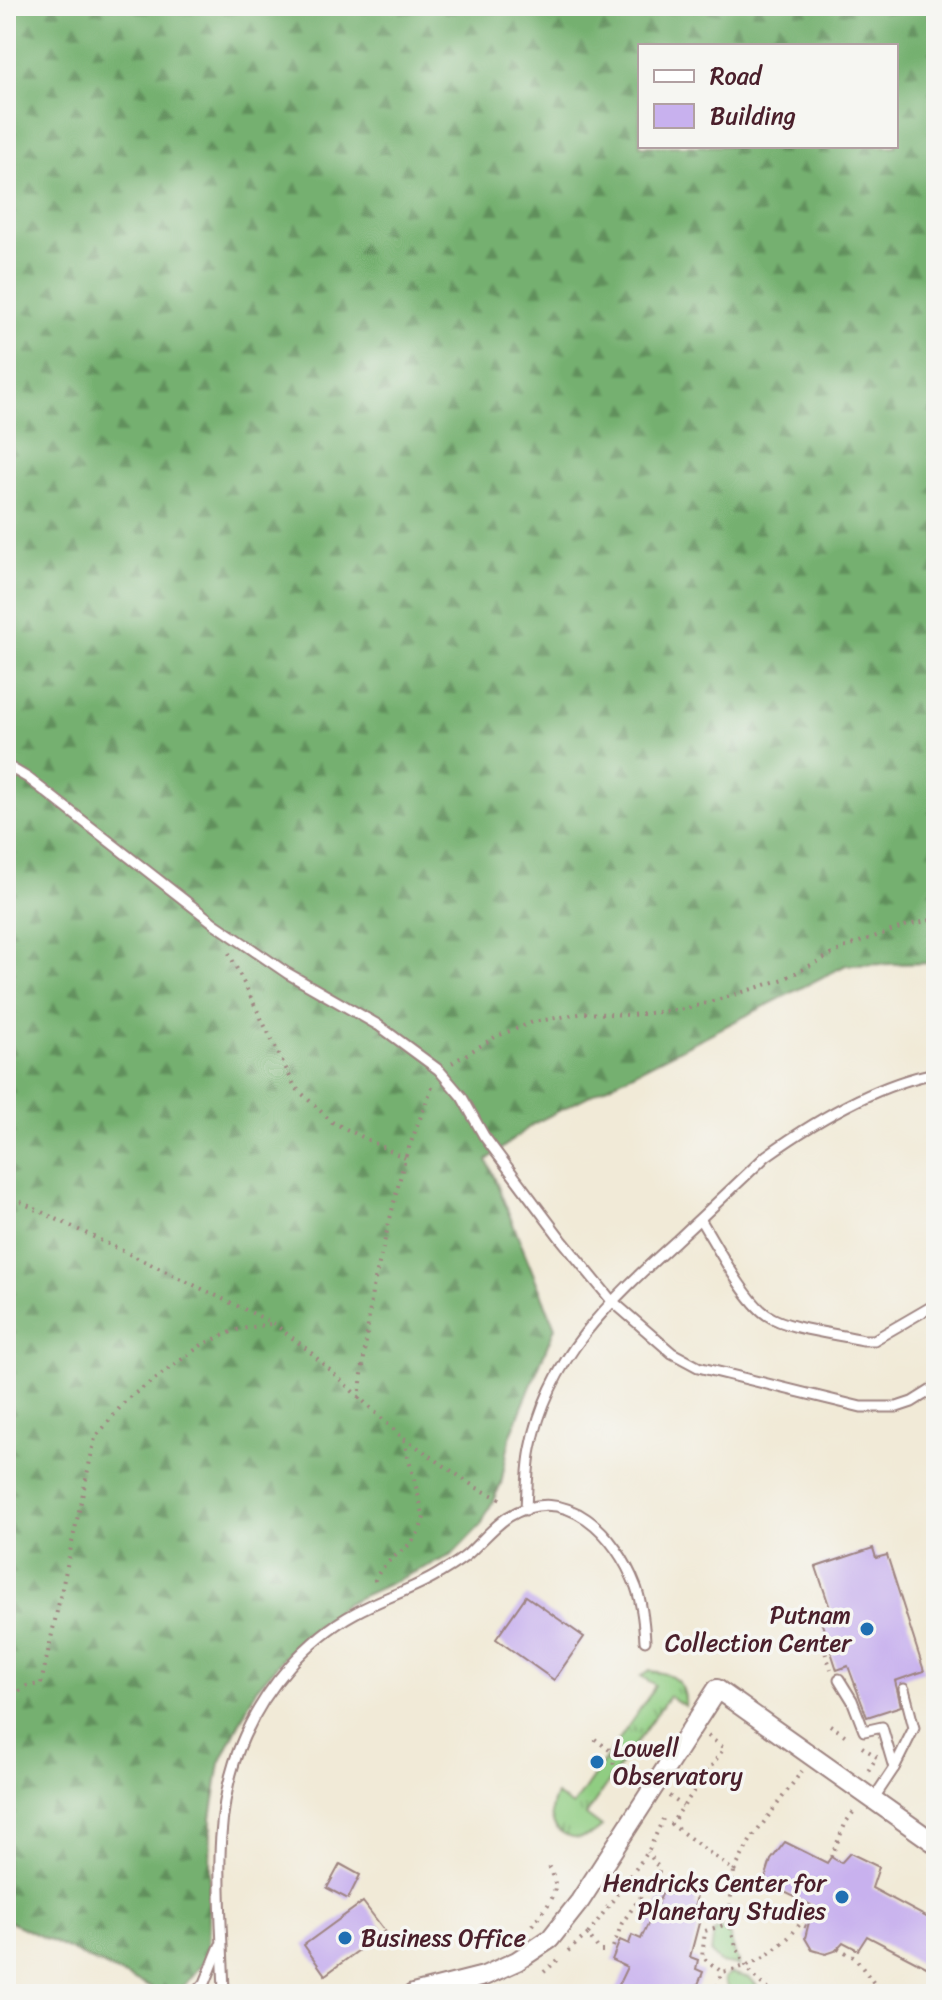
<svg xmlns="http://www.w3.org/2000/svg" width="942" height="2000" font-family="Sriracha,sans-serif">
<style>
.grass{fill:url(#grass-tufts);stroke:#6d7656;stroke-width:2}
.forest{fill:url(#forest-firs);stroke:#5f684e;stroke-width:2;fill-rule:evenodd}
.building{fill:#c8b1ee}
.lines{fill:none;stroke-linecap:round;stroke-linejoin:round}
.lane-casing{stroke:#9e8481;stroke-width:13}
.street-casing{stroke:#9e8481;stroke-width:22}
.path{stroke:#9e8481;stroke-width:4;stroke-dasharray:2 6;stroke-linecap:butt}
.lane{stroke:#fff;stroke-width:9}
.street{stroke:#fff;stroke-width:18}
.poi-dot{fill:#1f6fb2;stroke:#f6f6f2;stroke-width:3}
.labels{text-anchor:middle;dominant-baseline:central;stroke-width:7;stroke-linejoin:round;paint-order:stroke}
.poi-label{font-size:24px;fill:#4a1f2b;stroke:#f6f6f2;text-anchor:end}
</style>
<defs>
<pattern id="grass-tufts" width="24" height="20" patternUnits="userSpaceOnUse" patternTransform="scale(2)"><rect width="24" height="20" fill="#90cd82"/><path d="M3 7l-1-3M5 7V3M7 7l1-3M15 17l-1-3M17 17v-4M19 17l1-3" fill="none" stroke="#78a66b"/></pattern>
<pattern id="forest-firs" width="22" height="20" patternUnits="userSpaceOnUse" patternTransform="scale(2)"><rect width="22" height="20" fill="#74b070"/><path d="M5 1l3.5 6h-7zM16 11l3.5 6h-7z" fill="#618f5c"/></pattern>
</defs>
<rect width="100%" height="100%" fill="#f6f6f2"/>
<filter id="ink" filterUnits="userSpaceOnUse"><feTurbulence type="fractalNoise" baseFrequency=".0125" numOctaves="2"/><feDisplacementMap in="SourceGraphic" scale="16" xChannelSelector="R" yChannelSelector="G"/><feConvolveMatrix kernelMatrix="1 2 1 2 8 2 1 2 1" color-interpolation-filters="sRGB"/></filter>
<filter id="wash" filterUnits="userSpaceOnUse"><feTurbulence type="fractalNoise" baseFrequency=".006" numOctaves="4" result="noise"/><feDisplacementMap in="SourceGraphic" scale="32" xChannelSelector="R" yChannelSelector="G"/><feGaussianBlur stdDeviation="1.8" result="paint"/><feColorMatrix in="noise" values="0 0 0 0 0 0 0 0 0 0 0 0 0 0 0 0 0 1.4 0 .05"/><feComposite in="paint" operator="in"/></filter>
<g filter="url(#wash)">
<rect width="100%" height="100%" fill="#f1ead7"/>
<!-- grass -->
<g class="grass">
<path d="M650 1671C672 1673 687 1682 685 1706L669 1696 586 1815 602 1827C575 1852 538 1828 556 1795L573 1806 651 1693 655 1685 641 1676Z"/>
<polygon points="725,1928 728,1931 739,1966 721,1963 711,1954 714,1931"/>
<path d="M730 1973 750 1978 758 1987 756 1991C743 1996 726 1995 724 1978Z"/>
</g>
<!-- forest -->
<path class="forest" d="M6 6H936V963L846 965 533 1124 487 1160 555 1327 510 1437 501 1484 481 1525 452 1555 347 1603 301 1638 256 1689 220 1763 211 1818 208 1957 177 1994H164L6 1920ZM640 46H896V146H640Z"/>
<g id="blocks">
<!-- building -->
<g class="building">
<polygon points="873,1548 876,1558 887,1555 924,1671 895,1681 901,1706 867,1717 848,1666 837,1670 820,1618 832,1614 816,1567"/>
<polygon points="526,1596 584,1637 554,1680 496,1639"/>
<polygon points="785,1842 827,1863 831,1857 841,1863 850,1853 879,1867 872,1888 936,1922 936,1972 867,1936 858,1950 843,1942 835,1951 826,1954 812,1950 805,1938 813,1906 764,1882 771,1860"/>
<polygon points="340,1864 360,1875 348,1899 327,1888"/>
<polygon points="677,1886 688,1887 697,1895 695,1905 703,1908 690,1957 698,1960 696,1969 703,1972 695,1992 680,1987 678,1994 614,1994 627,1967 612,1960 620,1940 629,1944 632,1935 641,1939 663,1892 672,1894"/>
<polygon points="363,1902 385,1931 325,1975 304,1945"/>
</g>
</g>
</g>
<g filter="url(#ink)">
<use href="#blocks" fill-opacity="0" stroke="#9e8481" stroke-width="2"/>
<g class="lines">
<!-- lane casing -->
<g class="lane-casing">
<g id="lane">
<polyline points="6,765 28,778 215,924 287,973 378,1025 439,1070 462,1097 484,1136 561,1239 611,1300 672,1353 698,1367 861,1407 897,1407 912,1402 936,1387"/>
<path d="M700 1219C715 1243 745 1301 767 1315 787 1329 838 1334 863 1340H874L936 1304"/>
<path d="M526 1510C527 1490 527 1468 531 1449 548 1357 611 1300 676 1241 706 1213 736 1185 766 1156 815 1121 876 1084 936 1073"/>
<polyline points="839,1679 852,1700 864,1731 882,1727 894,1768"/>
<polyline points="874,1798 894,1768 914,1728 904,1689"/>
<polyline points="195,1994 205,1983 220,1946"/>
<path d="M224 1994C222 1910 208 1816 244 1737 266 1687 307 1639 355 1613 382 1598 412 1590 438 1574 448 1568 459 1562 468 1554 481 1542 493 1527 508 1517 567 1481 616 1535 636 1587 642 1604 644 1623 645 1641"/>
</g>
</g>
<!-- street casing -->
<g class="street-casing">
<polyline id="street" points="413,1994 484,1976 517,1961 550,1939 580,1901 717,1689 936,1844"/>
</g>
<!-- path -->
<g class="path">
<polyline points="925,6 936,44"/>
<polyline points="229,953 295,1087 332,1122 405,1158"/>
<polyline points="452,1063 495,1037 533,1022 584,1013 631,1015 686,1009 727,997 784,979 848,946 908,925 936,919"/>
<path d="M6 1195 273 1323 308 1350 403 1438 424 1517C415 1554 388 1551 375 1580L377 1586"/>
<polyline points="359,1399 372,1292 405,1158 432,1087"/>
<polyline points="404,1438 475,1487 505,1501"/>
<polyline points="827,1641 822,1643 831,1669"/>
<polyline points="6,1700 27,1686 41,1684 95,1438 126,1400 203,1344 236,1330 270,1324"/>
<polyline points="830,1725 849,1738"/>
<path d="M708 1736 724 1748 671 1824 734 1871C732 1887 729 1905 730 1921 733 1951 751 1979 775 1994"/>
<polyline points="595,1739 612,1752 615,1774 631,1786"/>
<polyline points="862,1747 877,1757 868,1771"/>
<polyline points="669,1796 683,1806"/>
<polyline points="831,1857 846,1822 855,1810"/>
<polyline points="734,1871 750,1841 802,1771"/>
<path d="M730 1923 705 1931 702 1957 722 1972C754 1967 781 1949 800 1924L807 1927"/>
<path d="M533 1925C548 1903 564 1893 549 1867"/>
<polyline points="613,1947 622,1923 660,1870 648,1852"/>
<polyline points="838,1948 855,1958 882,1994"/>
<polyline points="568,1951 588,1934"/>
<polyline points="603,1951 600,1951 588,1934 648,1852 663,1819"/>
<polyline points="544,1972 559,1959"/>
<polyline points="708,1991 715,1994 722,1972"/>
</g>
<!-- lane -->
<use href="#lane" class="lane"/>
<!-- street -->
<use href="#street" class="street"/>
</g>
</g>
<!-- markers -->
<g class="poi-dot">
<circle cx="867" cy="1629" r="8"/>
<circle cx="597" cy="1762" r="8"/>
<circle cx="842" cy="1897" r="8"/>
<circle cx="345" cy="1938" r="8"/>
</g>
<g class="labels">
<!-- poi labels -->
<g class="poi-label">
<text x="851" y="1615">Putnam<tspan x="851" dy="28">Collection Center</tspan></text>
<text x="613" y="1748" text-anchor="start">Lowell<tspan x="613" dy="28">Observatory</tspan></text>
<text x="826" y="1883">Hendricks Center for<tspan x="826" dy="28">Planetary Studies</tspan></text>
<text x="361" y="1938" text-anchor="start">Business Office</text>
</g>
</g>
<!-- margin -->
<rect width="942" height="2000" fill="none" stroke="#f6f6f2" stroke-width="32"/>
<!-- legend -->
<rect x="638" y="44" width="260" height="104" fill="#f6f6f2" stroke="#b1a0a2" stroke-width="2"/>
<rect x="654" y="70" width="40" height="12" fill="#ffffff" stroke="#b1a0a2" stroke-width="2"/>
<text x="710" y="84" font-size="24" fill="#4a1f2b">Road</text>
<rect x="654" y="104" width="40" height="24" fill="#c8b1ee" stroke="#b1a0a2" stroke-width="2"/>
<text x="710" y="124" font-size="24" fill="#4a1f2b">Building</text>
</svg>
